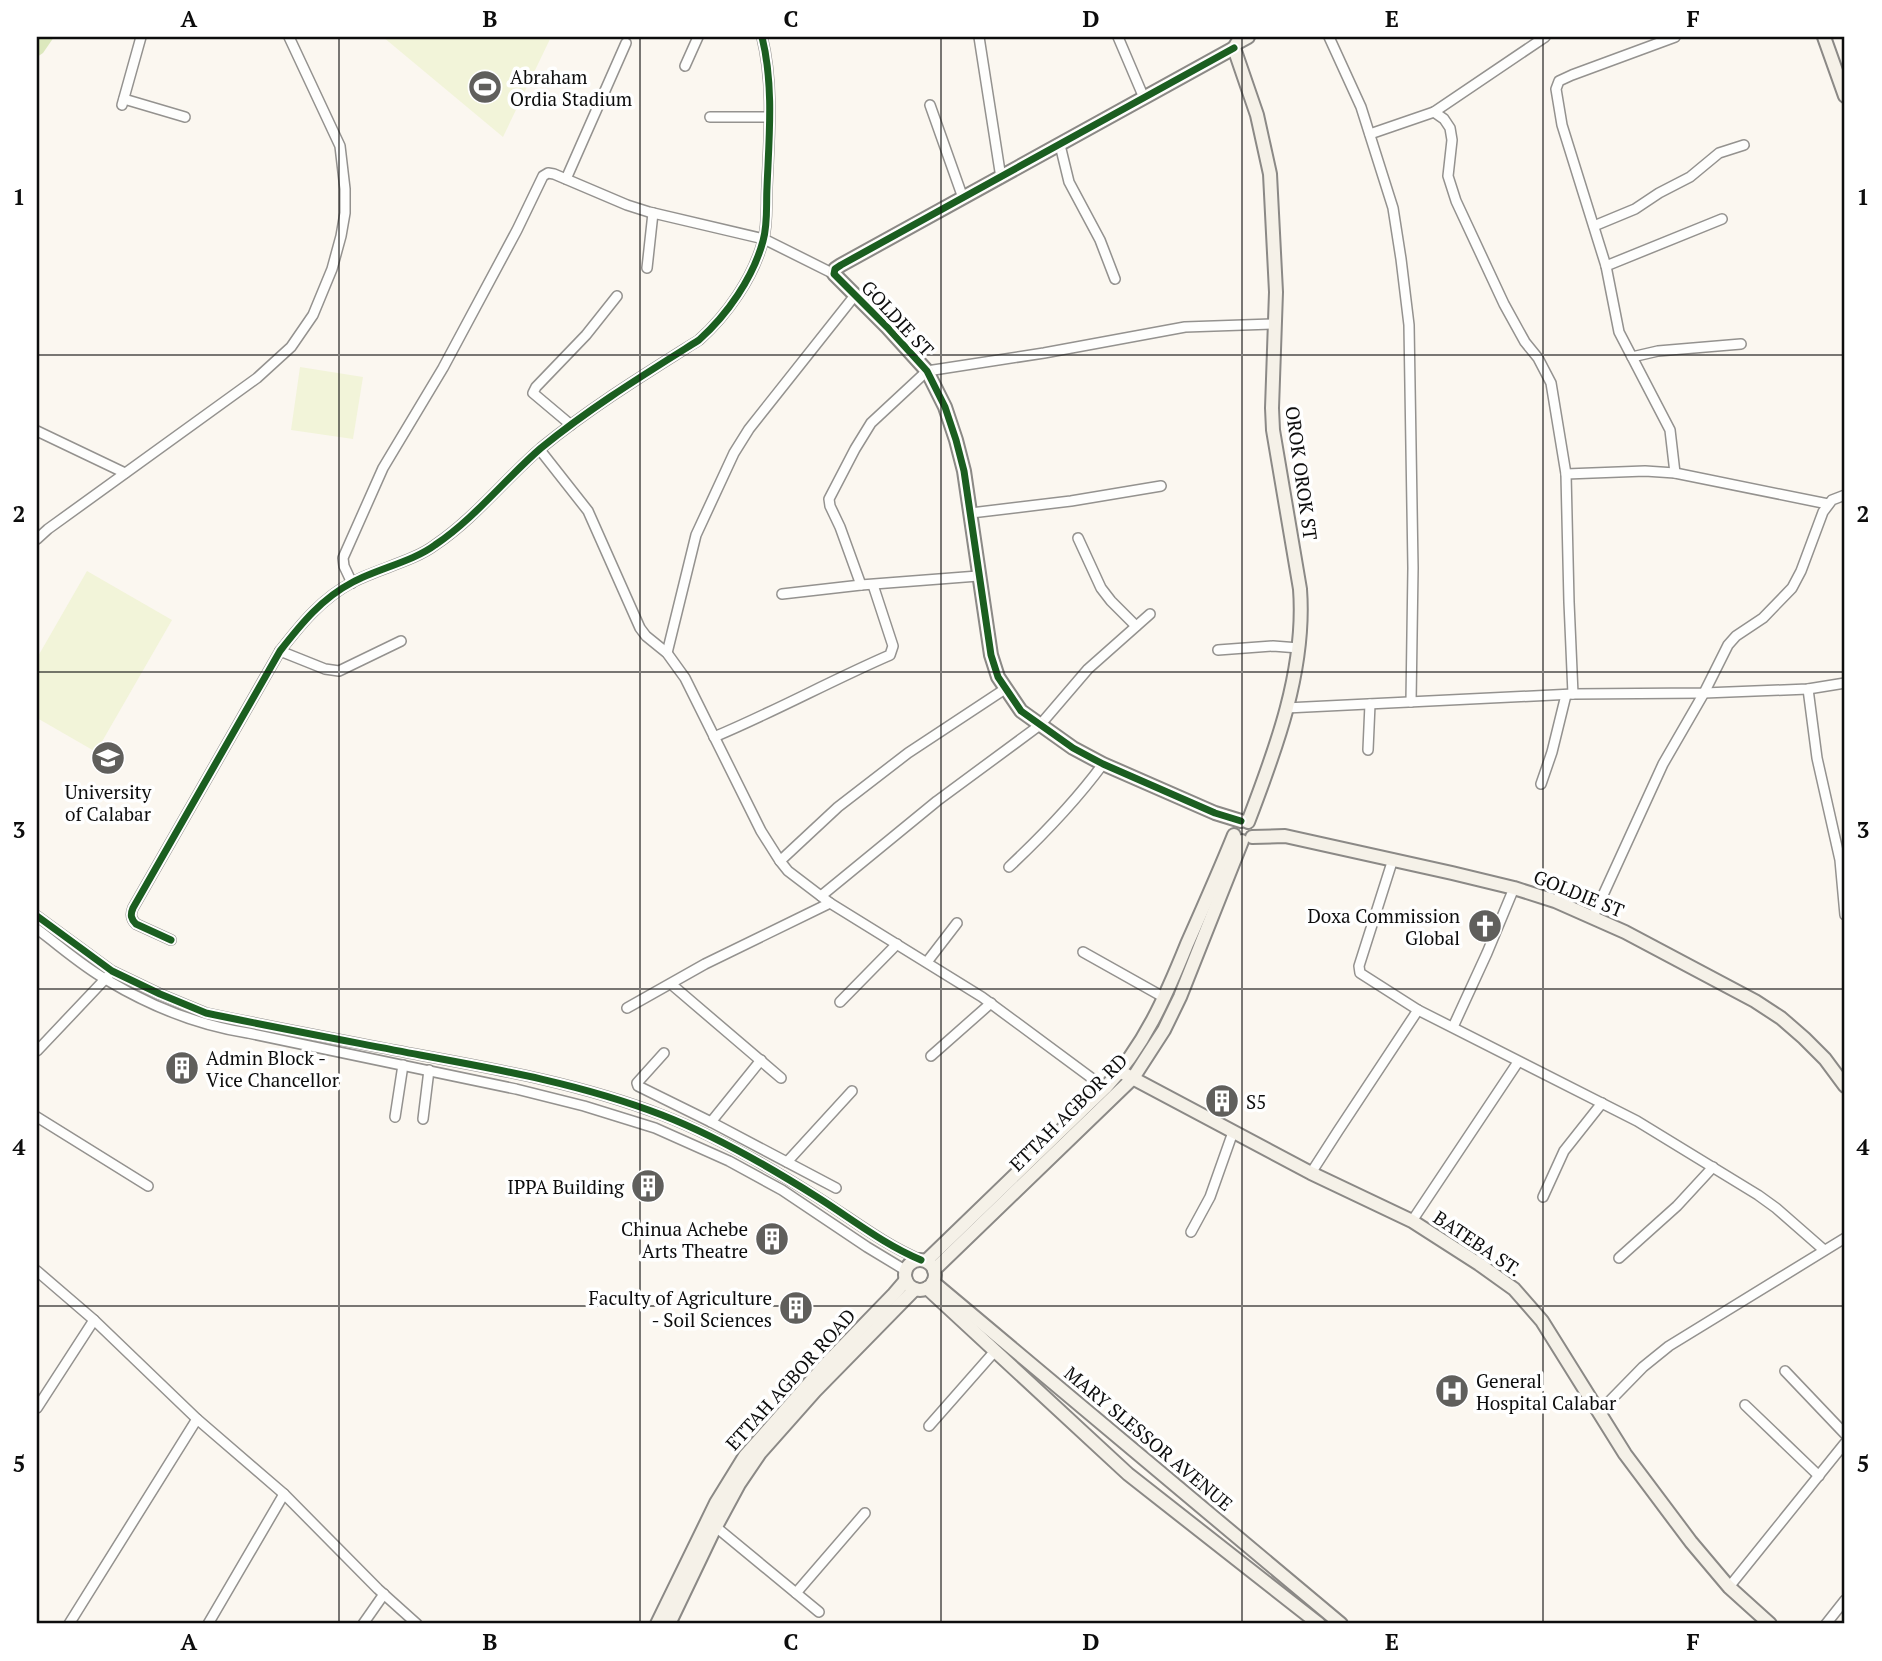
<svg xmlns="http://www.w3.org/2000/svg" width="1882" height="1661" font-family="'PT Serif',serif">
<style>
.forest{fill:#dce8bd}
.pitch{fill:#f2f4d9}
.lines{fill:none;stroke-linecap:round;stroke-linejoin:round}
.street-casing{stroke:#94928f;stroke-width:12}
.secondary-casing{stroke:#8b8986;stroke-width:16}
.street{stroke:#fefefd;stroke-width:9}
.secondary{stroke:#f5f1e8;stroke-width:12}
.cycleway-casing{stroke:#fff;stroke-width:11}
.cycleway{stroke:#1b5e20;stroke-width:7}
.grid{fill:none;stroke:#0d0d0d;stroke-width:2;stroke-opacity:0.55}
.labels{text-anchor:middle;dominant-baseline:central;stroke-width:7;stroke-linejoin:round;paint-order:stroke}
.poi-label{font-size:19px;fill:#0d0d0d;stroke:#fff;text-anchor:start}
.street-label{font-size:19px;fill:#0d0d0d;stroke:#fff}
.neatline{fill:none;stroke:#0d0d0d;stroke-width:2.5}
.grid-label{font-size:23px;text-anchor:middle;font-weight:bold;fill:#0d0d0d}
</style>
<rect width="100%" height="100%" fill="#fbf7f0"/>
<!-- forest -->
<polygon class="forest" points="37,37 54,37 43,53 37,57"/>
<!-- pitch -->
<g class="pitch">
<polygon points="383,37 551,37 503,137"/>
<polygon points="300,367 363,377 353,439 291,430"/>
<polygon points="87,571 172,620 96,752 37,718 37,658"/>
</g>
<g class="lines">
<!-- street casing -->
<g class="street-casing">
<g id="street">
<polyline points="979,37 1001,178"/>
<polyline points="1118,37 1144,98"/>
<polyline points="1329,37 1361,107 1393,208 1401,259 1409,325 1413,568 1411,702"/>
<polyline points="1675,37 1572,75 1559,81 1556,89 1562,125 1606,266 1619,332 1670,430 1675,473"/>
<polyline points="685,66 698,37"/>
<polyline points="124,99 185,117"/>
<polyline points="122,105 141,37"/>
<polyline points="930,105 963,198"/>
<polyline points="1434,112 1444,119 1450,128 1452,140 1448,176 1456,201 1504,304 1525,342 1538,358 1551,383 1566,474 1569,602 1573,694"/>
<polyline points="710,117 769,117"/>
<polyline points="1370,134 1434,112 1545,37"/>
<polyline points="1060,145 1069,182 1100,240 1115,279"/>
<polyline points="566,179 626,43"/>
<polyline points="1594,226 1635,209 1659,193 1690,177 1719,153 1744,145"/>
<polyline points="1606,266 1722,219"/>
<polyline points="647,268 653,213"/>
<polyline points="1632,357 1658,351 1741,344"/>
<polyline points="571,425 533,393 536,387 586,335 617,296"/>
<polyline points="37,431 125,473"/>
<polyline points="540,450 588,511 640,628 646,636 667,653 685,678 761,831 780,861 788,871 830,903 982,997 1105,1088"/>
<polyline points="1566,474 1645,471 1675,473 1828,504"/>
<polyline points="971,513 1071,501 1161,486"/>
<polyline points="1078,538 1101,588 1111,601 1136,626"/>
<polyline points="37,539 48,529 257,378 291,347 313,315 332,269 341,236 345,213 345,189 340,146 289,37"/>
<polyline points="352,583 344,566 343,558 383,468 443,368 517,230 543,176 548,173 554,174 627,205 649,212 764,239 834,274"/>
<polyline points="861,585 840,527 830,506 829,499 855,449 871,423 927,371 1044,353 1185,327 1275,324"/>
<polyline points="782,594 861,585 978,576"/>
<polyline points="1218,650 1273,646 1299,648"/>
<polyline points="280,651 325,669 339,671 401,641"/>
<polyline points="667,653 696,535 734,453 749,429 856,294"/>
<polyline points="1808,689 1817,758 1840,860 1845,915"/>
<polyline points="1286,708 1573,694 1704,693 1808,689 1845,683"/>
<path d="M714 737C774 712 830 681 890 655L893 646 873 585"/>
<polyline points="1368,750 1370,704"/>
<polyline points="1541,784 1552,752 1566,695"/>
<polyline points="1393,859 1359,966 1360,973 1418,1010 1637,1121 1758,1195 1776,1208 1824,1250"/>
<polyline points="780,861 838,807 908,753 1005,689"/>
<path d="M1009 867C1043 835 1075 802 1103 764"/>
<polyline points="821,896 937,801 1040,725 1088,669 1150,614"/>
<path d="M37 916 112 971 160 994 206 1013C277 1028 348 1041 420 1055 502 1070 584 1085 662 1115 716 1136 768 1166 817 1197 852 1219 883 1244 921 1260"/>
<polyline points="1593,917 1663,764 1704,693 1728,645 1736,636 1763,618 1792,588 1801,571 1823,512 1832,500 1845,495"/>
<path d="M37 929C60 946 82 966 107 980 152 1007 196 1025 248 1033L516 1089 584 1106 655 1128 729 1161 782 1190 867 1247 905 1270"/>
<path d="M171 940 136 924C131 919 130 915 133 908L280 651C301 624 322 598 353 582 377 569 414 561 435 545 475 518 505 479 541 448 591 407 645 374 699 340 727 315 753 278 763 241 768 224 766 205 767 187 769 138 774 85 762 37"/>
<polyline points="1083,952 1165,998"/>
<polyline points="927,962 957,923"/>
<polyline points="671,984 781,1078"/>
<polyline points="840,1002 897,944"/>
<polyline points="627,1008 705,964 830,903"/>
<polyline points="1453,1027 1487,953 1514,888"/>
<polyline points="37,1051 108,976"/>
<polyline points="664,1053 637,1083 638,1086 711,1122 836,1188"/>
<polyline points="931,1056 991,1003"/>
<polyline points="37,1117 148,1186"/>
<polyline points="395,1117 403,1065"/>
<polyline points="423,1119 429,1070"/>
<polyline points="711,1122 761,1060"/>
<polyline points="787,1162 852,1091"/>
<polyline points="1311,1173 1338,1131 1418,1010"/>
<polyline points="1543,1197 1564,1151 1602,1103"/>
<polyline points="1412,1221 1518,1062"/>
<polyline points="1191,1232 1210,1197 1233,1132"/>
<polyline points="1619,1258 1677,1206 1713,1167"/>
<polyline points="37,1271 94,1320 197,1419 284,1494 378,1589 417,1624"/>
<polyline points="1785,1371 1845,1434"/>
<polyline points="1745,1405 1819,1476"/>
<polyline points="37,1408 94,1320"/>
<polyline points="1599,1412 1643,1367 1669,1346 1845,1238"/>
<polyline points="929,1426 995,1351"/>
<polyline points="716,1527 819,1612"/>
<polyline points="1729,1587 1845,1443"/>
<polyline points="796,1593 865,1513"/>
<polyline points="69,1624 197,1419"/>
<polyline points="208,1624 284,1494"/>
<polyline points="363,1624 384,1594"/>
<polyline points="1826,1624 1845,1600"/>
</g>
</g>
<!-- secondary casing -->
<g class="secondary-casing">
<g id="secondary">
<polyline points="1824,37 1845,96"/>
<polyline points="1234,48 841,265 835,269 834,274 887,327 927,371 945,407 956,440 964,471 991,655 998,677 1021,711 1073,748 1103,764 1215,813 1241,821"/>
<path d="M1248 822C1276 749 1306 669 1300 589L1273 430 1272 408 1276 292 1270 174 1257 115 1234 48 1237 43 1248 37"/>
<polyline points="1252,837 1285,836 1452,873 1514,888 1555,901 1625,932 1755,1001 1781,1018 1804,1038 1825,1059 1845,1086"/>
<polyline points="1121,1072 1311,1173 1412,1221 1479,1264 1514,1289 1542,1321 1625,1454 1691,1542 1729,1587 1770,1624"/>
<circle cx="920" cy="1275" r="15"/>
<path d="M926 1261 1105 1088C1144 1047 1166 996 1187 944 1203 908 1219 872 1234 835"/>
<polyline points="934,1270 1133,1078 1164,1030 1180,997 1242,841"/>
<polyline points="933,1282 1341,1624"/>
<polyline points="927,1288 1128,1474 1319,1624"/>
<polyline points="657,1624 716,1503 745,1456 827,1363 894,1294 906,1280"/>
<polyline points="669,1624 713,1532 739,1484 760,1453 815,1391 915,1289"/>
</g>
</g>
<!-- street -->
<use href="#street" class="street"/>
<!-- secondary -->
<use href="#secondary" class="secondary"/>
<!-- cycleway casing -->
<g class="cycleway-casing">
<g id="cycleway">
<polyline points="1234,48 841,265 835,269 834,274 887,327 927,371 945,407 956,440 964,471 991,655 998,677 1021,711 1073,748 1103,764 1215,813 1241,821"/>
<path d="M37 916 112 971 160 994 206 1013C277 1028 348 1041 420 1055 502 1070 584 1085 662 1115 716 1136 768 1166 817 1197 852 1219 883 1244 921 1260"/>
<path d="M171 940 136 924C131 919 130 915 133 908L280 651C301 624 322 598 353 582 377 569 414 561 435 545 475 518 505 479 541 448 591 407 645 374 699 340 727 315 753 278 763 241 768 224 766 205 767 187 769 138 774 85 762 37"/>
</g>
</g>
<!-- cycleway -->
<use href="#cycleway" class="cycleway"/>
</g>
<!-- grid -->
<path class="grid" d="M339 37V1624M640 37V1624M941 37V1624M1242 37V1624M1543 37V1624M37 355H1845M37 672H1845M37 989H1845M37 1306H1845"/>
<!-- icons -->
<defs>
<g id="stadium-disc" transform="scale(1.75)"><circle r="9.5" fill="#605f5c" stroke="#fff"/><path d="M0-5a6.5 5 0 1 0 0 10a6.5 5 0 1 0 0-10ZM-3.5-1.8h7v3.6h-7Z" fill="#fff"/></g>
<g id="university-disc" transform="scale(1.75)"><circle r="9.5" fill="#605f5c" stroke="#fff"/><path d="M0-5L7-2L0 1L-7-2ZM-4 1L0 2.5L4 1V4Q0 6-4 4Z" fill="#fff"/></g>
<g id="church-disc" transform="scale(1.75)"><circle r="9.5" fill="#605f5c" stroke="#fff"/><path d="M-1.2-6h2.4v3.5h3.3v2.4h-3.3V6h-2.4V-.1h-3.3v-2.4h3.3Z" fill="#fff"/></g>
<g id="building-disc" transform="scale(1.75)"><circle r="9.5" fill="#605f5c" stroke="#fff"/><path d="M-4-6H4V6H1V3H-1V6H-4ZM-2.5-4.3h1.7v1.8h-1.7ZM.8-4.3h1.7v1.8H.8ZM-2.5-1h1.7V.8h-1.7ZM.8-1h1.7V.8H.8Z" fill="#fff"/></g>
<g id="hospital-disc" transform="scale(1.75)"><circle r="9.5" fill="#605f5c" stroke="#fff"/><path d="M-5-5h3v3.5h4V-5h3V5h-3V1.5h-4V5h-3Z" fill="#fff"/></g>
</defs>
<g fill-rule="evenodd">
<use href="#stadium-disc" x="485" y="87"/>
<use href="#university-disc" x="108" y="758"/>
<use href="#church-disc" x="1485" y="926"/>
<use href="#building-disc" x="182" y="1068"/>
<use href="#building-disc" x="1222" y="1101"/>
<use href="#building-disc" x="648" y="1186"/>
<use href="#building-disc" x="772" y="1239"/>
<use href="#building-disc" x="796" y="1308"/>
<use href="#hospital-disc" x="1452" y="1391"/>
</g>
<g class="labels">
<!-- poi labels -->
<g class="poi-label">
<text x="510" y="76">Abraham<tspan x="510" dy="22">Ordia Stadium</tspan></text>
<text x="108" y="791" text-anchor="middle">University<tspan x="108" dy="22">of Calabar</tspan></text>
<text x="1460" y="915" text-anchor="end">Doxa Commission<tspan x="1460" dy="22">Global</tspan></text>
<text x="206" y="1057">Admin Block -<tspan x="206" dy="22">Vice Chancellor</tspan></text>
<text x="1246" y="1101">S5</text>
<text x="624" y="1186" text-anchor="end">IPPA Building</text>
<text x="748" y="1228" text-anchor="end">Chinua Achebe<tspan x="748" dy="22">Arts Theatre</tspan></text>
<text x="772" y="1297" text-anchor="end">Faculty of Agriculture<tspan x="772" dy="22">- Soil Sciences</tspan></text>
<text x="1476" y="1380">General<tspan x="1476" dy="22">Hospital Calabar</tspan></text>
</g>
<!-- street labels -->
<g class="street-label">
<text transform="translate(898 318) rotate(47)">GOLDIE ST</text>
<text transform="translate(1302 473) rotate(82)">OROK OROK ST</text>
<text transform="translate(1579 893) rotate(22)">GOLDIE ST</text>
<text transform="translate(1068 1112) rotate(-45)">ETTAH AGBOR RD</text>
<text transform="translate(1478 1243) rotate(34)">BATEBA ST.</text>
<text transform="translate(790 1379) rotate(-48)">ETTAH AGBOR ROAD</text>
<text transform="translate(1149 1438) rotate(40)">MARY SLESSOR AVENUE</text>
</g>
</g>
<!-- border -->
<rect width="1882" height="1661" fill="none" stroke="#ffffff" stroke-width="77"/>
<rect x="38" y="38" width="1805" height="1584" class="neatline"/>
<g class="grid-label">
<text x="189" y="27">A</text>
<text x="490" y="27">B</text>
<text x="791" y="27">C</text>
<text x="1091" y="27">D</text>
<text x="1392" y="27">E</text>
<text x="1693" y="27">F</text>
<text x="19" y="205">1</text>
<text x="1863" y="205">1</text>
<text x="19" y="522">2</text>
<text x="1863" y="522">2</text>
<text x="19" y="838">3</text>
<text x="1863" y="838">3</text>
<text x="19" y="1155">4</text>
<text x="1863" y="1155">4</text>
<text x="19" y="1472">5</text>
<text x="1863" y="1472">5</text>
<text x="189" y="1650">A</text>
<text x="490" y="1650">B</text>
<text x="791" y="1650">C</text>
<text x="1091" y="1650">D</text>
<text x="1392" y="1650">E</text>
<text x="1693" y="1650">F</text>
</g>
</svg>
